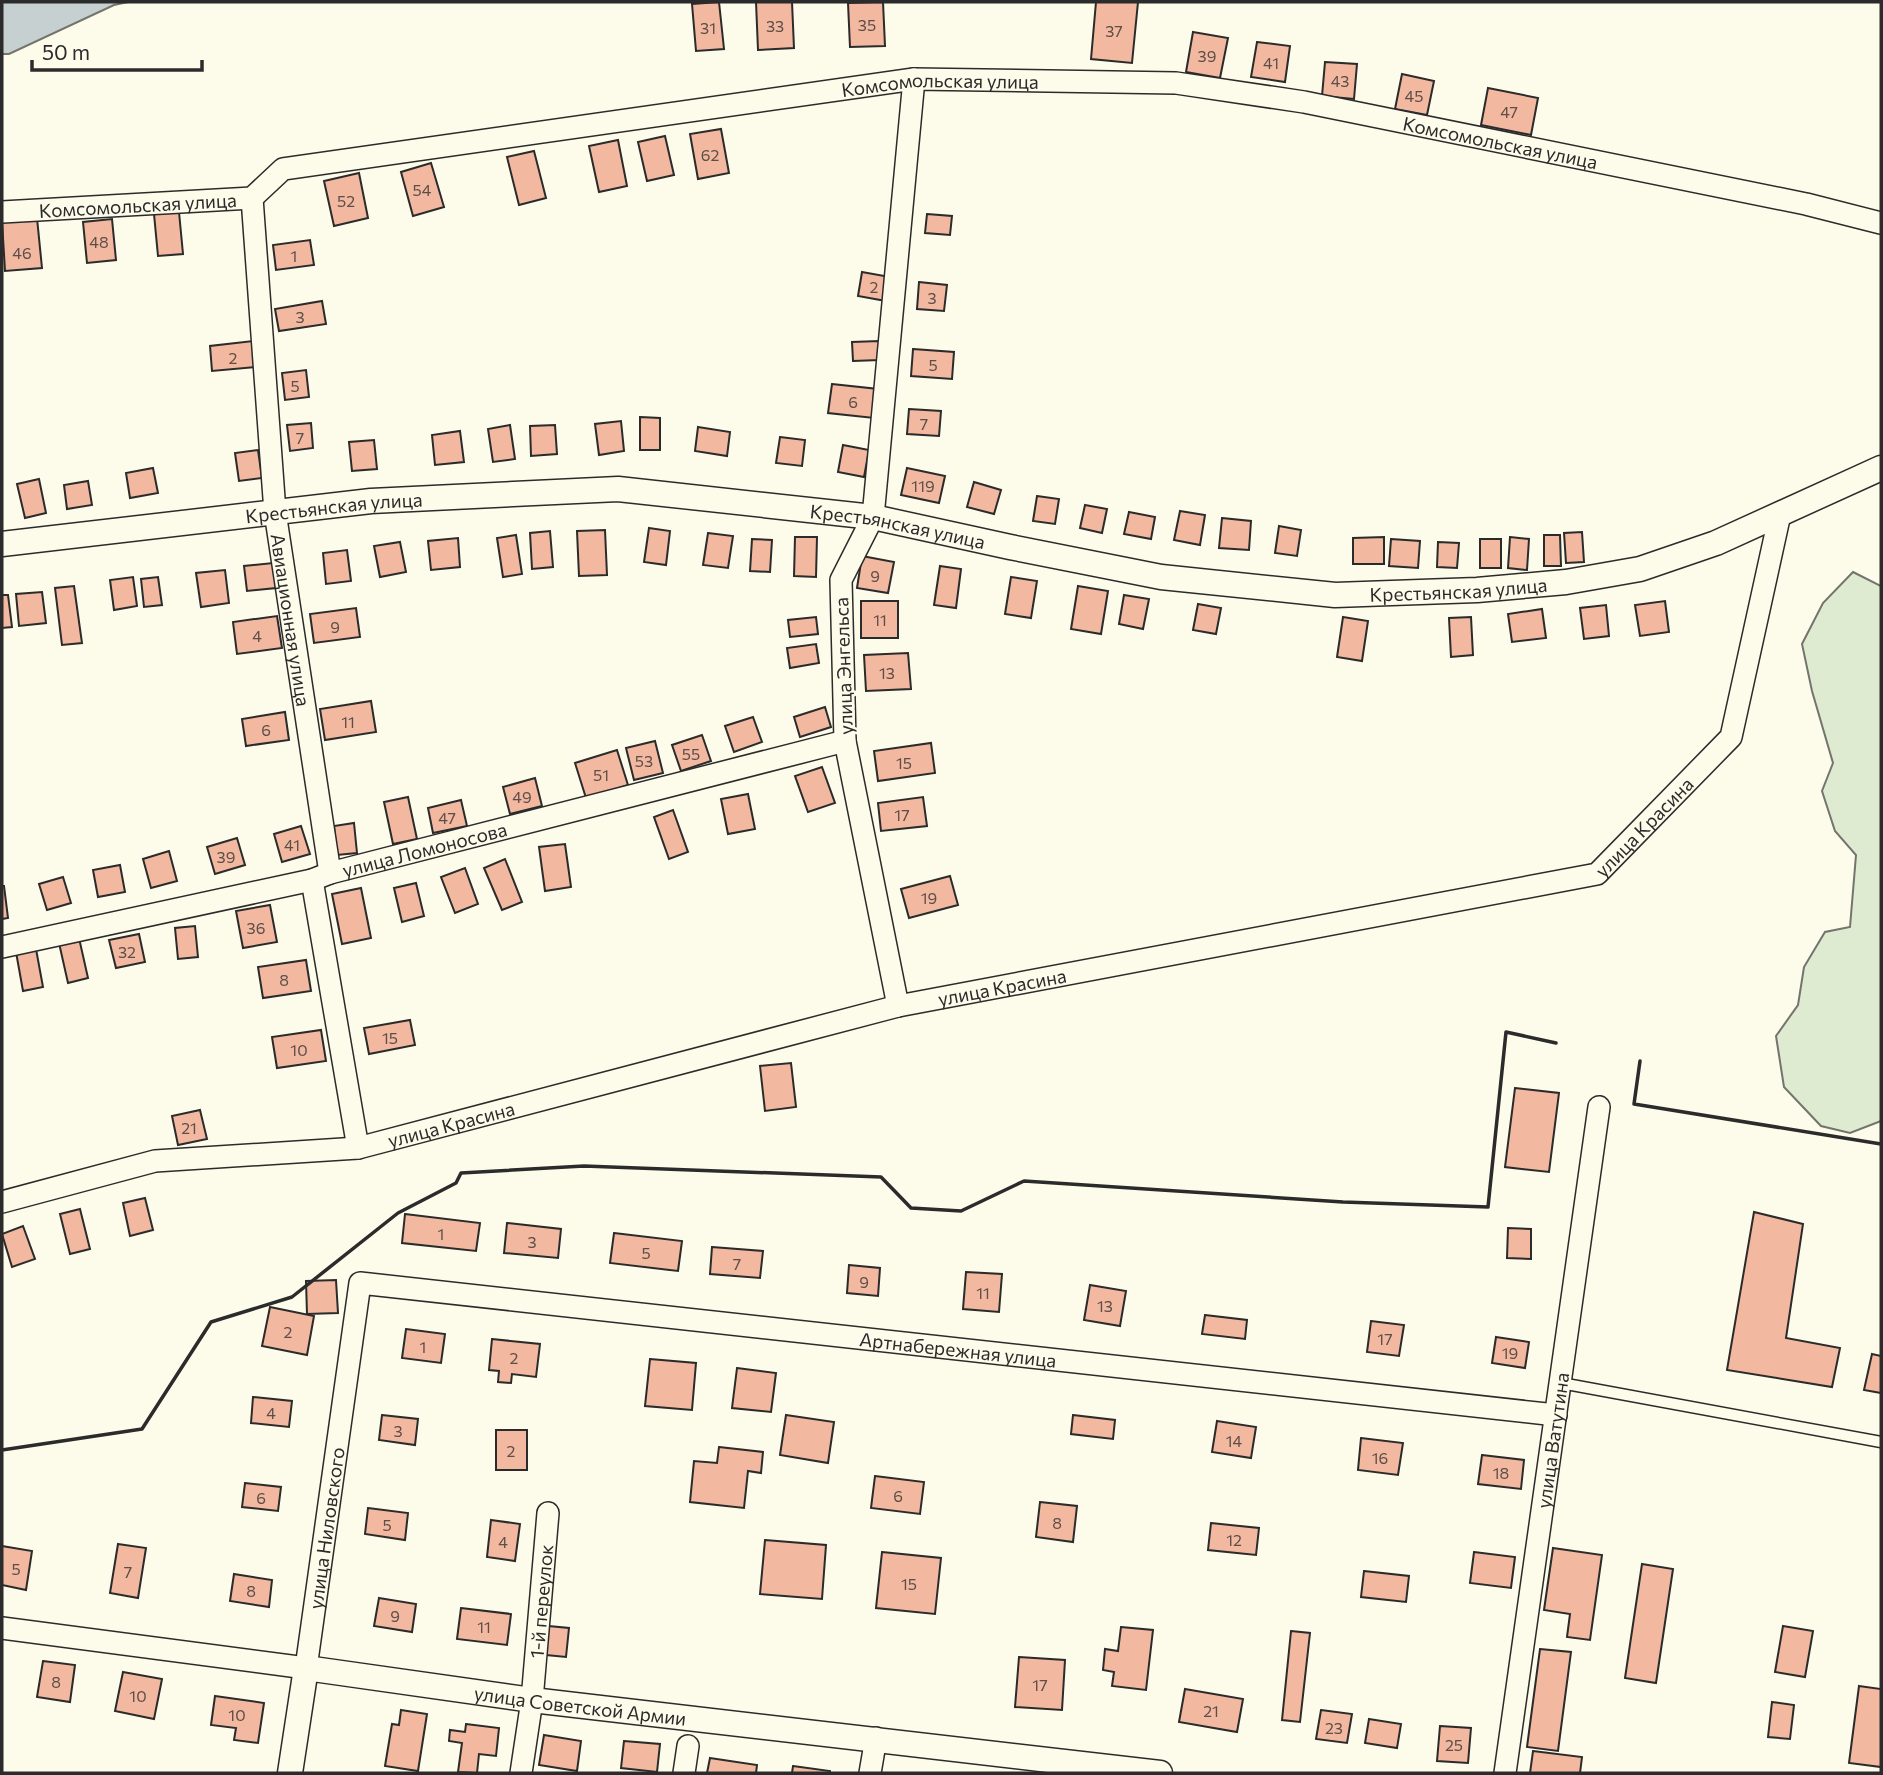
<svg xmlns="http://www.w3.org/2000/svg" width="1883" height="1775" font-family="Commissioner,sans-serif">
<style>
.green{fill:#deebd1;stroke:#74746e;stroke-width:2}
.water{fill:#c7d0d0;stroke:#74746e;stroke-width:2}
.building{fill:#f2b8a0;stroke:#2b2b2b;stroke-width:2}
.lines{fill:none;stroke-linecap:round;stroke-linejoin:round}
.service-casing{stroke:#2b2b2b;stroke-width:13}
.minor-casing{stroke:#2b2b2b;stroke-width:24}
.tertiary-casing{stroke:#2b2b2b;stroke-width:27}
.service{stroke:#fdfbea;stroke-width:10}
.minor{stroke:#fdfbea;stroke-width:21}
.tertiary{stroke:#fdfbea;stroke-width:24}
.wall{stroke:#2b2b2b;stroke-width:3.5}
.labels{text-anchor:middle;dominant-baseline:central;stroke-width:5;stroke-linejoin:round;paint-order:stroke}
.number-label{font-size:16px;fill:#5d4e48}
.street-label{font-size:19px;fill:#2b2b2b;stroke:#fdfbea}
</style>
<rect width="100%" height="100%" fill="#fdfbea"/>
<!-- green -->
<polygon class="green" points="1853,572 1881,586 1881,1121 1850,1133 1821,1126 1784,1087 1776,1036 1798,1005 1804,967 1825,932 1850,927 1856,855 1835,831 1822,791 1833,763 1812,691 1802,644 1823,603"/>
<!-- water -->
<polygon class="water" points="2,2 128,2 114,5 9,54 2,54"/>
<!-- building -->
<g class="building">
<polygon points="719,2 724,49 696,51 692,4"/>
<polygon points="756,2 792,2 794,48 758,50"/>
<polygon points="883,2 885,46 850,47 848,3"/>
<polygon points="1096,2 1138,2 1132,63 1091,59"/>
<polygon points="1193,32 1228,38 1220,78 1186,72"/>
<polygon points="1257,42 1290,46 1285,82 1251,77"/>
<polygon points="1325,62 1357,64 1354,99 1322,96"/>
<polygon points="1402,74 1434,81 1427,115 1395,109"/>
<polygon points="1488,88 1538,98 1531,135 1481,125"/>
<polygon points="721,129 729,173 698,179 690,134"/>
<polygon points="665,136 674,175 647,181 638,142"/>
<polygon points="618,140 627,186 599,192 589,146"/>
<polygon points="534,151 546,198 519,205 507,157"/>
<polygon points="431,163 444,207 413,216 401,172"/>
<polygon points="359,173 368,218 334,226 324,181"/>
<polygon points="179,212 183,254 158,256 154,214"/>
<polygon points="927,214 952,216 950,235 925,233"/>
<polygon points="37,218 42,268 5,271 2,221"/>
<polygon points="112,219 116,260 87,263 83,222"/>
<polygon points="310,240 314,265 276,270 273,245"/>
<polygon points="862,272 890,277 886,301 858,296"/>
<polygon points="919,282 947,285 944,311 917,309"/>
<polygon points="322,301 326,324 279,331 275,309"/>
<polygon points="253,341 256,367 212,371 210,346"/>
<polygon points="879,341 880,360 853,361 852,342"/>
<polygon points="913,349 954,352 952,379 911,376"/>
<polygon points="306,370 309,397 285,400 282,373"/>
<polygon points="832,384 878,389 874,418 828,413"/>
<polygon points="909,409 941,411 939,436 907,434"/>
<polygon points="640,417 660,418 660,450 640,450"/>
<polygon points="621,421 624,451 599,455 595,424"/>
<polygon points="311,423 313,448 290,451 287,425"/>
<polygon points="510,425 515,459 493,462 488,429"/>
<polygon points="555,425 557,454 531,456 530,426"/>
<polygon points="698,427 730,432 727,456 695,451"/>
<polygon points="460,431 464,462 435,465 432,435"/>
<polygon points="780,437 805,440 802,466 776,463"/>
<polygon points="374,440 377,469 352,471 349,442"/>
<polygon points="843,445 869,450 864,477 838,472"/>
<polygon points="258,450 262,478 239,481 235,453"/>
<polygon points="153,468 158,493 130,498 126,473"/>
<polygon points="907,468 945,476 939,503 901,495"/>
<polygon points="39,479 46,513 25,518 17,484"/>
<polygon points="88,481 92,505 67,509 64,485"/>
<polygon points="974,482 1001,490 994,514 967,507"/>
<polygon points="1037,496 1059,499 1055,524 1033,521"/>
<polygon points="1085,505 1107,509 1102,533 1080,528"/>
<polygon points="1180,511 1205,515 1200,545 1174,540"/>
<polygon points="1129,512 1155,517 1151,539 1124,534"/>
<polygon points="1222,518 1251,521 1249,550 1219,548"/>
<polygon points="1279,526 1301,530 1297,556 1275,553"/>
<polygon points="649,528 670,531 666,565 644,562"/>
<polygon points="605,530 607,575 579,576 577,531"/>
<polygon points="550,531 553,567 532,569 530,533"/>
<polygon points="1582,532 1584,562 1566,563 1564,533"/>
<polygon points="708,533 733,536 728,568 703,565"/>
<polygon points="516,535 522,574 503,577 497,538"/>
<polygon points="1544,535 1560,535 1561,566 1544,566"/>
<polygon points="795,537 817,537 816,577 794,576"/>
<polygon points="1384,537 1384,564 1353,564 1353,538"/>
<polygon points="1510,537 1529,539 1527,570 1508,568"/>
<polygon points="458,538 460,567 431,570 428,541"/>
<polygon points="752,539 772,540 770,572 750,571"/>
<polygon points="1391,539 1420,541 1418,568 1389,566"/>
<rect x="1480" y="539" width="21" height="29"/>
<polygon points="400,542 406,572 380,577 374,546"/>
<polygon points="1438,542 1459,543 1457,568 1437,567"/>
<polygon points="347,550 351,581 326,584 323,553"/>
<polygon points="862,556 894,562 888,593 857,588"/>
<polygon points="273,563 276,588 247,591 244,566"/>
<polygon points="940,566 961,569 956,608 934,605"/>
<polygon points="225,570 229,603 201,607 196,573"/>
<polygon points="133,577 137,606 114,610 110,580"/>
<polygon points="158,577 162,605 144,607 141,579"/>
<polygon points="1011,577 1037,581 1031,618 1005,614"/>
<polygon points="74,586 82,643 62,645 55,588"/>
<polygon points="1078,586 1108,591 1101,634 1071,629"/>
<polygon points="42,592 46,623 19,626 16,594"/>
<polygon points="2,595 8,595 12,627 2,628"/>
<polygon points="1124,595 1149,599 1143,629 1119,624"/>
<rect x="861" y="601" width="37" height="37"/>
<polygon points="1665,601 1669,632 1640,636 1635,605"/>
<polygon points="1198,604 1221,608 1216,634 1193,630"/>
<polygon points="1606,605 1609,636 1584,639 1580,608"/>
<polygon points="356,608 360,637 314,643 310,614"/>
<polygon points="1542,609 1546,638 1512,642 1508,614"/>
<polygon points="277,616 282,648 237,654 233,622"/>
<polygon points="816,617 818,634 790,637 788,620"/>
<polygon points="1343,617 1368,621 1362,661 1337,657"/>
<polygon points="1471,617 1473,655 1451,657 1449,618"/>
<polygon points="816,644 819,663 790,668 787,648"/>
<polygon points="908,653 911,689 866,691 864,655"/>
<polygon points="371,701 376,732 325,740 320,709"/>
<polygon points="825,707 831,727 800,737 794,717"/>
<polygon points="285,712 289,740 246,746 242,719"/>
<polygon points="753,717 762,742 734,752 725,726"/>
<polygon points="702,735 711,761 681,771 672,745"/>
<polygon points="655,741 663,773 634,780 626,748"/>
<polygon points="931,743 935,773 878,781 874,751"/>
<polygon points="617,750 628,785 586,798 575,763"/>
<polygon points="822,767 835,803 808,812 795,776"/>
<polygon points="535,778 542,806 510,814 503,787"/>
<polygon points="748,794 755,829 728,834 721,799"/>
<polygon points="408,797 417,839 393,844 384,802"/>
<polygon points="923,797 927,826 881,831 878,803"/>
<polygon points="461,800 467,826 433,833 428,808"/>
<polygon points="673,810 688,852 669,859 654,817"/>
<polygon points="354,823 357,853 337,855 334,826"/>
<polygon points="301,826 310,854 282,862 274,834"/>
<polygon points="237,838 245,865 215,874 207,847"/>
<polygon points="565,844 571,887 545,891 539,847"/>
<polygon points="169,851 177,881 151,888 143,859"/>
<polygon points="505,859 522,902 502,910 484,868"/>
<polygon points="120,865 125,892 98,897 93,870"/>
<polygon points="465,868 478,904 455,913 441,877"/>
<polygon points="950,876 958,905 909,918 901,889"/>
<polygon points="63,877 71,903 47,910 39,884"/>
<polygon points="416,883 424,916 402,922 394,888"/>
<polygon points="2,886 4,886 8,918 2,919"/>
<polygon points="361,888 371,938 342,944 332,894"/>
<polygon points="270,905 277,942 243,948 236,911"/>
<polygon points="195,926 198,957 178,959 175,928"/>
<polygon points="139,934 145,962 116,968 109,940"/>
<polygon points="79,938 88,978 68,983 59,943"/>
<polygon points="36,949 43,987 23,991 16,952"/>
<polygon points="306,960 311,991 263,998 258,967"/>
<polygon points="410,1020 415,1045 369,1054 364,1028"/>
<polygon points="321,1030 326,1061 277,1068 272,1037"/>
<polygon points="791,1063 796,1107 765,1111 760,1066"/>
<polygon points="1515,1088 1559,1093 1549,1172 1505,1167"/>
<polygon points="200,1110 207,1139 178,1145 172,1116"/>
<polygon points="145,1198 153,1230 130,1236 123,1203"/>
<polygon points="80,1209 90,1249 70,1254 60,1214"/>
<polygon points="1754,1212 1803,1224 1786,1338 1840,1348 1832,1387 1727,1370"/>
<polygon points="405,1214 480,1223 476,1251 402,1243"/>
<polygon points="507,1223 561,1229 558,1258 504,1253"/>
<polygon points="23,1226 35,1259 12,1267 2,1234"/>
<polygon points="1508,1228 1531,1229 1531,1259 1507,1258"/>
<polygon points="614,1233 682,1241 678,1271 610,1263"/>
<polygon points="712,1247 763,1251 760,1278 710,1274"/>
<polygon points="849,1265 880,1268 878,1296 847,1293"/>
<polygon points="966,1272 1002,1274 999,1312 963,1309"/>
<polygon points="336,1280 338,1313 307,1314 306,1281"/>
<polygon points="1090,1285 1126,1291 1120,1326 1084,1320"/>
<polygon points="270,1307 314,1316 307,1355 262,1346"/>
<polygon points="1205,1315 1247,1320 1245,1339 1202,1334"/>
<polygon points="1371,1321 1404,1325 1399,1356 1367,1352"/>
<polygon points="406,1329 445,1334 441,1363 402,1358"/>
<polygon points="1496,1337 1529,1342 1525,1368 1492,1363"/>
<polygon points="492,1339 540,1344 536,1377 512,1374 511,1383 498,1382 499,1371 489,1370"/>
<polygon points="1872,1354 1881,1356 1881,1393 1864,1390"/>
<polygon points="650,1359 696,1363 692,1410 645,1406"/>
<polygon points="737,1368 776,1373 771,1412 732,1408"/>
<polygon points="253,1397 292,1401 289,1427 251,1423"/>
<polygon points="382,1415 418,1419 415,1445 379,1440"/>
<polygon points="786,1415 834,1422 828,1463 780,1455"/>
<polygon points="1073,1415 1115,1420 1113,1439 1071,1434"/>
<polygon points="1217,1421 1256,1427 1251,1458 1212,1452"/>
<rect x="496" y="1430" width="31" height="40"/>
<polygon points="1361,1438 1403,1443 1398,1475 1358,1470"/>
<polygon points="719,1447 763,1452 761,1473 748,1471 744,1508 690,1502 694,1461 717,1463"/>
<polygon points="1482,1455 1524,1460 1521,1489 1478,1484"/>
<polygon points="875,1476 924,1482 920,1514 871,1508"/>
<polygon points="245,1483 281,1487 278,1511 242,1507"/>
<polygon points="1040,1502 1077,1506 1073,1542 1036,1537"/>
<polygon points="368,1508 408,1513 405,1540 365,1534"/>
<polygon points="491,1520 520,1524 515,1561 487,1557"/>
<polygon points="1211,1523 1259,1528 1256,1555 1208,1550"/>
<polygon points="765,1540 826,1545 822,1599 760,1594"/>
<polygon points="118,1544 146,1548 138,1598 110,1593"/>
<polygon points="2,1546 32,1551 26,1590 2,1585"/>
<polygon points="1553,1548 1602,1555 1590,1640 1567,1637 1570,1614 1544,1610"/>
<polygon points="882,1552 941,1558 935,1614 876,1608"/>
<polygon points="1474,1552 1515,1557 1511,1588 1470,1583"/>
<polygon points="1642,1564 1673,1569 1656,1683 1625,1678"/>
<polygon points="1364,1571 1409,1576 1406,1602 1361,1597"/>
<polygon points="234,1574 272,1580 269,1607 230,1601"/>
<polygon points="379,1598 416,1604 412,1632 374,1626"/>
<polygon points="461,1608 511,1614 507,1645 457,1639"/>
<polygon points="538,1625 569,1628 566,1657 536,1654"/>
<polygon points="1783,1626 1813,1631 1805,1677 1775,1672"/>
<polygon points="1121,1627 1153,1630 1146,1690 1112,1686 1114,1672 1103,1670 1105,1649 1118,1651"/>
<polygon points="1291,1631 1310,1633 1300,1722 1282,1720"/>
<polygon points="1540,1649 1571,1652 1558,1751 1527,1747"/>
<polygon points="1019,1657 1065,1660 1062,1710 1015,1707"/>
<polygon points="43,1661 75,1665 70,1702 37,1697"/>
<polygon points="123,1672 162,1679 154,1719 115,1711"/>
<polygon points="1859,1686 1881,1689 1881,1767 1849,1763"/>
<polygon points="1185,1689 1243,1699 1237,1732 1179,1722"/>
<polygon points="215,1696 264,1703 258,1743 234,1740 236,1728 211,1725"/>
<polygon points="1772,1702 1794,1705 1790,1739 1768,1737"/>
<polygon points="401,1710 427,1714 418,1771 385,1766 392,1724 399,1725"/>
<polygon points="1321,1710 1352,1714 1347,1743 1316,1739"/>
<polygon points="1369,1719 1401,1724 1397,1748 1365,1743"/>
<polygon points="466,1724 499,1728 496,1756 479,1754 477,1773 458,1772 462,1743 449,1741 450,1730 465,1732"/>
<polygon points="1440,1726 1471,1728 1468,1763 1437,1761"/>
<polygon points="544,1735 581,1741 577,1771 539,1765"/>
<polygon points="624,1741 660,1744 657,1772 621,1768"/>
<polygon points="1533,1751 1582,1757 1580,1773 1530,1773"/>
<polygon points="710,1758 757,1765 756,1773 707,1773"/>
<polygon points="793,1766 830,1771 830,1773 792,1773"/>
</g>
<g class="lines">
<!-- service casing -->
<g class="service-casing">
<polyline id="service" points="1561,1383 1881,1442"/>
</g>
<!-- minor casing -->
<g class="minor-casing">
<g id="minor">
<path id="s1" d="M252 198 275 512 330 873"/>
<path id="s2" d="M2 212 252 198 283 169 914 79 1176 83 1304 102 1806 204 1881 223"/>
<polyline points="312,880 358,1148"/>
<path id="s3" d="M2 947 312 880 330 873 845 741"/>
<polyline points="898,1006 845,741 841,580 873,517 914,79"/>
<path id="s4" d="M2 1202 155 1161 358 1148 898 1006 1597 874 1731 737 1780 514"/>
<path id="s5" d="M2 1628 306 1668 360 1283 1556 1415"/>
<path id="s6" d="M521 1773 532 1700 548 1513"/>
<polyline points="684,1773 688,1746"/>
<polyline points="870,1773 876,1738"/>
<path id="s7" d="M1505 1773 1599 1107"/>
</g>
</g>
<!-- tertiary casing -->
<g class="tertiary-casing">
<g id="tertiary">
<path id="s8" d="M2 544 371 501 618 489 873 517 1010 547 1161 577 1335 595 1477 590 1566 582 1640 569 1716 543 1881 468"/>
<path id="s9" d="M290 1773 306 1668 532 1700 1160 1773"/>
</g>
</g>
<!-- service -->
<use href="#service" class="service"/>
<!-- minor -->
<use href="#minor" class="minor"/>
<!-- tertiary -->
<use href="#tertiary" class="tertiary"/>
<!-- wall -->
<g class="wall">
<polyline points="1640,1061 1634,1104 1881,1144"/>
<polyline points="2,1450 142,1429 211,1322 292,1297 398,1213 456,1183 461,1173 584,1166 881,1177 911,1208 961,1211 1024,1181 1343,1202 1488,1207 1506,1032 1556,1043"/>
</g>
</g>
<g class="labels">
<!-- number labels -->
<g class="number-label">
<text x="867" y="24">35</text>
<text x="775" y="25">33</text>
<text x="708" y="27">31</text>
<text x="1114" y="30">37</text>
<text x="1207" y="55">39</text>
<text x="1271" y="62">41</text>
<text x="1340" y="80">43</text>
<text x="1414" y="95">45</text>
<text x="1509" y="111">47</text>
<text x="710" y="154">62</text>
<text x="422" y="189">54</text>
<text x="346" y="200">52</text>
<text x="99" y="241">48</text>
<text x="22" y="252">46</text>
<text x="294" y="255">1</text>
<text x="874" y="286">2</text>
<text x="932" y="297">3</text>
<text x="300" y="316">3</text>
<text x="233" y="357">2</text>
<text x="933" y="364">5</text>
<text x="295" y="385">5</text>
<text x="853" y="401">6</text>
<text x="924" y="423">7</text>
<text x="300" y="437">7</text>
<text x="923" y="485">119</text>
<text x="875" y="575">9</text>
<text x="880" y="619">11</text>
<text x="335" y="626">9</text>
<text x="257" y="635">4</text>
<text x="887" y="672">13</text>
<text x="348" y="721">11</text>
<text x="266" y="729">6</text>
<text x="691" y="753">55</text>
<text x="644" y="760">53</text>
<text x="904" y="762">15</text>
<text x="601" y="774">51</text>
<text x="522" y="796">49</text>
<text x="902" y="814">17</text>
<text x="447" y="817">47</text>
<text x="292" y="844">41</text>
<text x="226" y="856">39</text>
<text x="929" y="897">19</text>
<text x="256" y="927">36</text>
<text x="127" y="951">32</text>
<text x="284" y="979">8</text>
<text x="390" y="1037">15</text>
<text x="299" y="1049">10</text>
<text x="189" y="1127">21</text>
<text x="441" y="1233">1</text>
<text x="532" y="1241">3</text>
<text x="646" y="1252">5</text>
<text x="737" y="1263">7</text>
<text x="864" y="1281">9</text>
<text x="983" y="1292">11</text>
<text x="1105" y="1305">13</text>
<text x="288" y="1331">2</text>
<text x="1385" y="1338">17</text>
<text x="423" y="1346">1</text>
<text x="1510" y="1352">19</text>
<text x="514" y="1357">2</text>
<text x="271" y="1412">4</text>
<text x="398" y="1430">3</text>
<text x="1234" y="1440">14</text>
<text x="511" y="1450">2</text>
<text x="1380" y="1457">16</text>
<text x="1501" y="1472">18</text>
<text x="898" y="1495">6</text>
<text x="261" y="1497">6</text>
<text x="1057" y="1522">8</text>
<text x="387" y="1524">5</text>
<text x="1234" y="1539">12</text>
<text x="503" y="1541">4</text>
<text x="16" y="1568">5</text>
<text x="128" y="1571">7</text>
<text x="909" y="1583">15</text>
<text x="251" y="1590">8</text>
<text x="395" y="1615">9</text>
<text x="484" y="1626">11</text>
<text x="56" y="1681">8</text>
<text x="1040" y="1684">17</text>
<text x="138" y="1695">10</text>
<text x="1211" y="1710">21</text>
<text x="237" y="1714">10</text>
<text x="1334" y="1727">23</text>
<text x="1454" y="1744">25</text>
</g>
<!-- street labels -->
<g class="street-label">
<text stroke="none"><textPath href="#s2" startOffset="956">Комсомольская улица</textPath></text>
<text stroke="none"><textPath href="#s2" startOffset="1522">Комсомольская улица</textPath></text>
<text stroke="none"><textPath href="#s2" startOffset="136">Комсомольская улица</textPath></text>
<text stroke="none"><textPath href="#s8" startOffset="334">Крестьянская улица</textPath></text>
<text stroke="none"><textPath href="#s8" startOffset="901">Крестьянская улица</textPath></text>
<text stroke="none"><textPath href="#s8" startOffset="1468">Крестьянская улица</textPath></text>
<text stroke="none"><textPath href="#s1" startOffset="424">Авиационная улица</textPath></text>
<text transform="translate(843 666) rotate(-92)">улица Энгельса</text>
<text stroke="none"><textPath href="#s4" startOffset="1698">улица Красина</textPath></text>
<text stroke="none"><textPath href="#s3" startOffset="434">улица Ломоносова</textPath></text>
<text stroke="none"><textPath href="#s4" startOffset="1026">улица Красина</textPath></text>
<text stroke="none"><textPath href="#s4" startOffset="458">улица Красина</textPath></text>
<text stroke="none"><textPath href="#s5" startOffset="1297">Артнабережная улица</textPath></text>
<text stroke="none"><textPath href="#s7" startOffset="336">улица Ватутина</textPath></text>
<text stroke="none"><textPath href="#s5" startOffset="448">улица Ниловского</textPath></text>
<text stroke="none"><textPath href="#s6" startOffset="173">1-й переулок</textPath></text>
<text stroke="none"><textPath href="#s9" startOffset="383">улица Советской Армии</textPath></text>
</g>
</g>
<!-- border -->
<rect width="1883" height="1775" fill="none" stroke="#2b2b2b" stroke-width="7"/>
<!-- scale -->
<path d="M32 60v10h170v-10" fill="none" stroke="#2b2b2b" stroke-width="3.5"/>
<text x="42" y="60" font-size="21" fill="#2b2b2b" stroke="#fdfbea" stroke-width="5" paint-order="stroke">50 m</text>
</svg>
